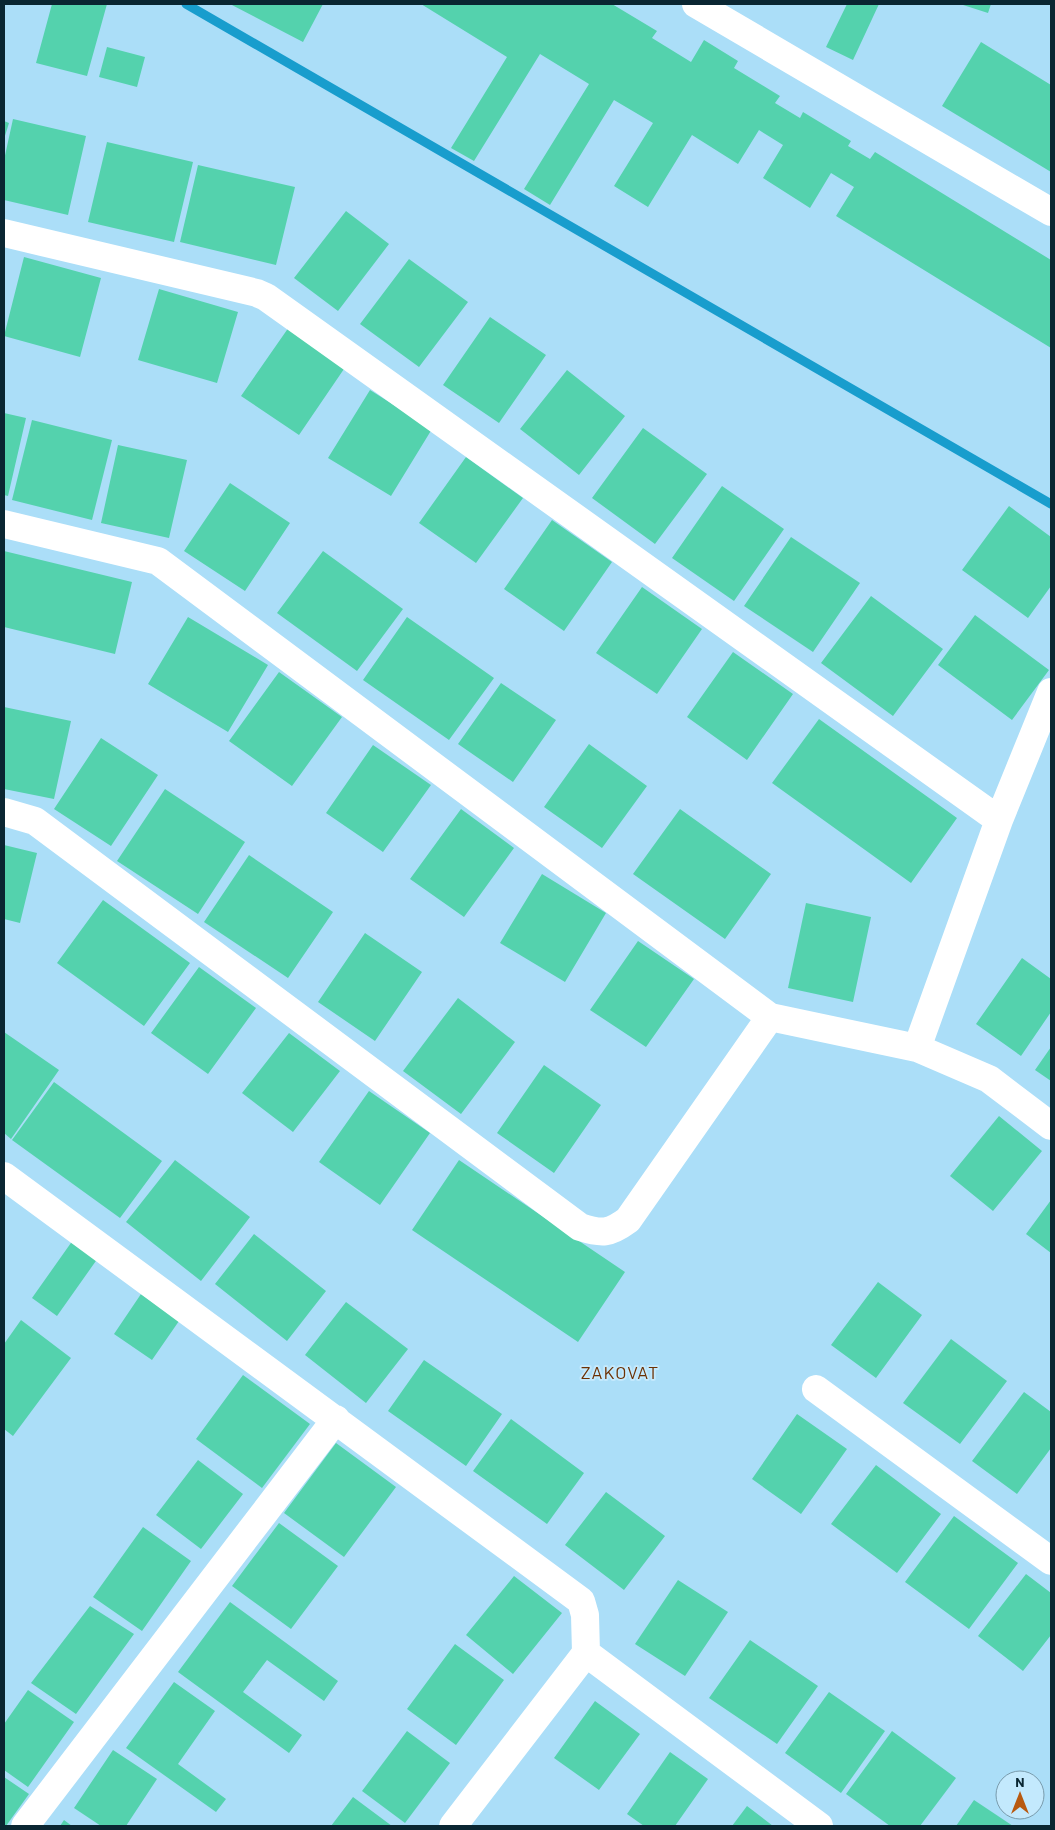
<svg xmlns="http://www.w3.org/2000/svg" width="1055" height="1830" viewBox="0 0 1055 1830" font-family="Barlow,sans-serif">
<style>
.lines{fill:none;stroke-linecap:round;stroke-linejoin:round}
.stream{stroke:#189dcd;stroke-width:9}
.building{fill:#54d2ad}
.street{stroke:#fff;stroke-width:28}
.labels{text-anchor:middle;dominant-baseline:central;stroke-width:4;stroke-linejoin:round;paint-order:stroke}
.quarter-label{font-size:18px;letter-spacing:1px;fill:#6c3002;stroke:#c3e9fd}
</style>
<rect width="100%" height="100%" fill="#abdef8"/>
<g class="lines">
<path class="stream" d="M186,4L1051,504"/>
</g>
<path class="building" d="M52,4H107L87,76L36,63Z
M230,4H323L303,42Z
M421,4H612L657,31L652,38L691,62L704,40L738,61L734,68L780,96L775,103L800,118L803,112L851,141L848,146L870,159L875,152L1051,260V348L836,216L854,187L831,173L810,208L763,178L783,145L759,130L738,164L692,135L648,207L614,186L653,123L614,100L550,205L524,189L589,84L540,54L474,161L451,148L507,57Z
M847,4H879L853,60L826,47Z
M960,4H991L988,13Z
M981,42L1051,85V172L942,106Z
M107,47L145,57L137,87L99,77Z
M13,119L86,136L68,215L4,200V160Z
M4,121L9,123L4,139Z
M107,142L193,162L174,242L88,222Z
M198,165L295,187L276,265L180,242Z
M346,211L389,244L338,311L294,278Z
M24,257L101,278L80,357L4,336Z
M409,259L468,302L419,367L360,324Z
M159,289L238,312L217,383L138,360Z
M490,317L546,355L499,423L443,385Z
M289,327L346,366L299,435L241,396Z
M567,370L625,416L579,475L520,429Z
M370,390L432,429L391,496L328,458Z
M4,413L26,418L8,496L4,495Z
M32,420L112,440L92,520L12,500Z
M643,428L707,474L655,544L592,498Z
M118,445L187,460L169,538L101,523Z
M466,457L523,498L476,563L419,523Z
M230,483L290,523L245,591L184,551Z
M722,486L784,529L734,601L672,558Z
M1009,506L1051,537V586L1028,618L962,570Z
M552,520L612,562L564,631L504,589Z
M791,537L860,583L813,652L744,606Z
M4,551L132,582L115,654L4,627Z
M323,551L403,609L357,671L277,613Z
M642,587L702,629L657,694L596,653Z
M871,596L943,649L893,716L821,663Z
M975,615L1049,670L1012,720L938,665Z
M188,617L268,665L228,732L148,684Z
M407,617L494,678L449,740L363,680Z
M733,652L793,694L747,760L687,717Z
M279,672L342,717L292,786L229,741Z
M501,683L556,720L513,782L458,744Z
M4,707L71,721L54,799L4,789Z
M819,719L957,818L911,883L772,783Z
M101,738L158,775L111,846L54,809Z
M589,744L647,786L602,848L544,807Z
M373,745L431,785L383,852L326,813Z
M165,789L245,842L198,914L117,861Z
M461,809L514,848L464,917L410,879Z
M680,809L771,874L725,939L633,874Z
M4,845L37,853L20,923L4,919Z
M249,855L333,912L288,978L204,922Z
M542,874L606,913L565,982L500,943Z
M103,900L190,963L144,1026L57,963Z
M806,903L871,917L853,1002L788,988Z
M365,933L422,972L375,1041L318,1002Z
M638,941L694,979L646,1047L590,1010Z
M1022,958L1051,979V1012L1021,1056L976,1024Z
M199,967L256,1008L208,1074L151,1033Z
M458,998L515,1042L461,1114L403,1071Z
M4,1032L59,1070L11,1139L4,1133Z
M289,1033L340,1071L293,1132L242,1093Z
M1051,1047V1081L1035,1070Z
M544,1065L601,1105L554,1173L497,1133Z
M54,1082L162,1161L120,1218L12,1140Z
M369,1091L430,1133L380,1205L319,1162Z
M999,1116L1042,1151L993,1211L950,1176Z
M175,1160L250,1217L201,1281L126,1222Z
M459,1160L625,1272L578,1342L412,1230Z
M1051,1200V1253L1026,1234Z
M254,1234L326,1291L287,1341L215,1284Z
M73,1240L98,1258L57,1316L32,1298Z
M878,1282L922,1315L876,1378L831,1345Z
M141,1294L179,1321L152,1360L114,1334Z
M346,1302L408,1349L366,1403L305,1355Z
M21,1320L71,1358L13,1436L4,1429V1344Z
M951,1339L1007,1381L960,1444L903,1403Z
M424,1360L502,1414L466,1466L388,1411Z
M243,1375L310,1424L262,1488L196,1439Z
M1024,1392L1051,1412V1448L1017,1494L972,1461Z
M797,1414L847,1449L801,1514L752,1479Z
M511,1419L584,1473L547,1524L473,1471Z
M336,1443L396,1487L344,1557L284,1513Z
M198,1460L243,1494L201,1549L156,1515Z
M876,1465L941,1514L897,1573L831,1524Z
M606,1492L665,1536L624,1590L565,1545Z
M954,1516L1018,1563L969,1629L905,1582Z
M279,1523L338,1566L291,1629L232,1586Z
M143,1527L191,1561L142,1631L93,1597Z
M1026,1574L1051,1593V1635L1023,1671L978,1636Z
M514,1576L562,1613L513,1674L466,1635Z
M678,1580L728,1612L685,1676L635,1644Z
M230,1602L338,1681L324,1701L267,1660L243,1692L302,1735L289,1753L178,1672Z
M90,1606L134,1634L76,1714L31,1683Z
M750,1640L818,1686L777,1744L709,1698Z
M455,1644L504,1680L456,1745L407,1709Z
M174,1682L215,1711L178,1764L226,1799L216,1812L126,1748Z
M28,1690L74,1722L28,1787L4,1770V1724Z
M829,1692L885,1731L841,1793L785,1753Z
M595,1701L640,1734L599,1790L554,1758Z
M407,1731L450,1763L405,1823L362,1791Z
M892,1731L956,1778L920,1826H890L846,1794Z
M113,1750L157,1779L126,1826H101L74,1808Z
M670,1752L708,1779L675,1826H644L627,1814Z
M4,1777L29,1794L6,1826H4Z
M353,1797L392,1826H331Z
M974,1800L1013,1826H956Z
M747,1806L773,1826H732Z
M64,1820L72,1826H60Z"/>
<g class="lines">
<path class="street" d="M696,4L1051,212
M4,233L257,293L266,297L999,820
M4,524L158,561L770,1017L917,1048L989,1079L1051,1126
M4,812L35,821L580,1227C602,1234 609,1234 628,1220L770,1017
M917,1048L999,820L1051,692
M4,1176L581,1601L585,1615L586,1653L453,1826
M816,1389L1051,1561
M586,1653L819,1826
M25,1826L336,1419"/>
</g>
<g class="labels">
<g class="quarter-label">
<text x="620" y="1372">ZAKOVAT</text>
</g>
</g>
<rect width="1055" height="1830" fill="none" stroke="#0a2632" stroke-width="10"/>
<g transform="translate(1020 1795)"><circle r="24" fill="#c3e9fd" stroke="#799bac"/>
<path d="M0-4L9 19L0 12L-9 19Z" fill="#b85910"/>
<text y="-8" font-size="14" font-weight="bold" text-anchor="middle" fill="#0a2632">N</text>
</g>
</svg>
